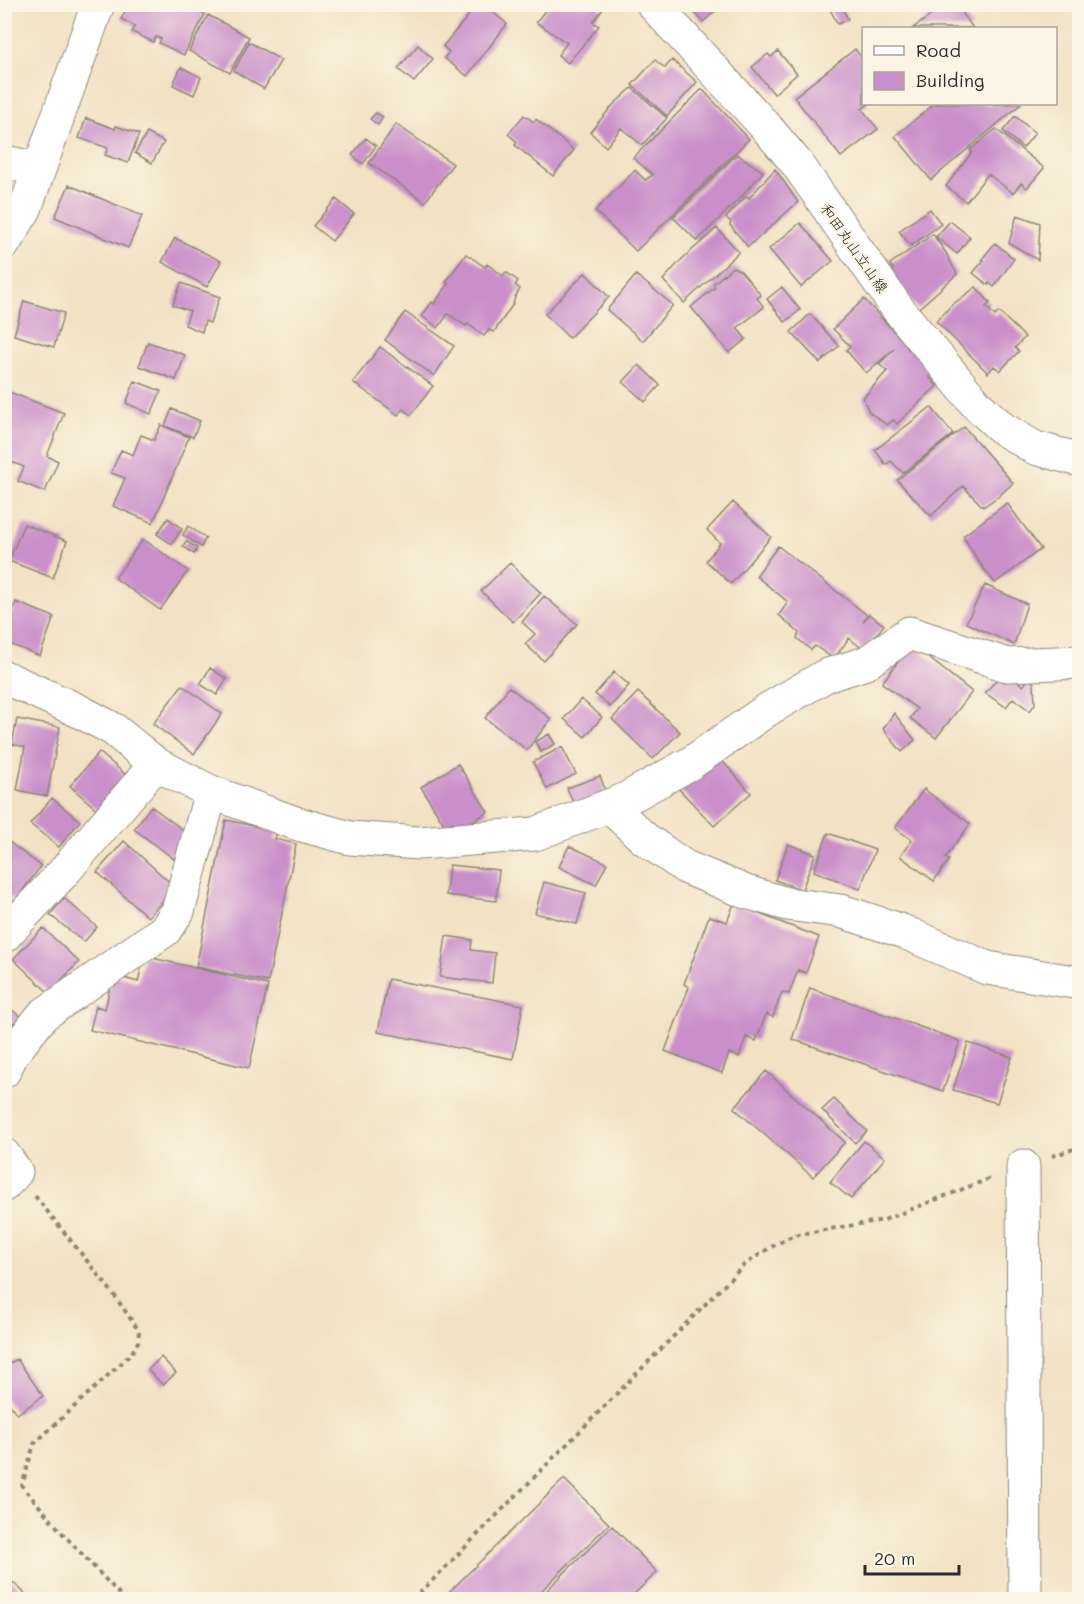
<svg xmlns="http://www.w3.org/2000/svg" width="1084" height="1604" viewBox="0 0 1084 1604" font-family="Mali,'Klee One',sans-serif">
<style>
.building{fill:#c98fca}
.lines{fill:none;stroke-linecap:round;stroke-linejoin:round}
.minor-casing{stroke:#8e8677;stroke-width:35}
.major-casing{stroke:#8e8677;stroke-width:35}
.path{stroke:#8e8677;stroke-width:4;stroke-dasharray:4.5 4.5;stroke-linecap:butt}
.minor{stroke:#fff;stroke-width:33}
.major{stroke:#fff;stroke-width:33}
.labels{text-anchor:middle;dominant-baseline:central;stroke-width:4.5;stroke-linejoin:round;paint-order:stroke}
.street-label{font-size:15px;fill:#2b2b2b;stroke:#fcf5e5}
</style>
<rect width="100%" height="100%" fill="#fcf5e5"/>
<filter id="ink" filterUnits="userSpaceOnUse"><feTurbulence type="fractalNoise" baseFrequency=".0167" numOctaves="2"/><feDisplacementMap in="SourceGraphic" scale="12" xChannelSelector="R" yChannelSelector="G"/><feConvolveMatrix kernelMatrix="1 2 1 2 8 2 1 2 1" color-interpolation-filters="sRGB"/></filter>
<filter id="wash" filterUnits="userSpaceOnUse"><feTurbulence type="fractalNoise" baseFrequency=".008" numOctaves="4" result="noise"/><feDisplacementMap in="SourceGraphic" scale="24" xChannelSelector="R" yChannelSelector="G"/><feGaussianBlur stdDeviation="1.35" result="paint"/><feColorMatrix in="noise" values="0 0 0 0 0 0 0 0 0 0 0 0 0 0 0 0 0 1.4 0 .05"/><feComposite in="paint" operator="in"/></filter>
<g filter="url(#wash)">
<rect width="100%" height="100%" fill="#f2e1c3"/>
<g id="blocks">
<path class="building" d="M121,4H187L205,14L184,55L159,43L161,39L156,37L153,42L132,32L135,26L121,19L127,8Z
M478,4H483L507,24L467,76L444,58L449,52L443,46Z
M550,4H583L586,7L587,4H595L602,10L593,22L599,26L568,63L558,55L567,43L536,22Z
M687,4H723L703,22Z
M836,4H840L848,19L838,24L829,8Z
M946,5H957L973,28H913Z
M208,15L249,37L230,73L189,51Z
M249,42L281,60L264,89L234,71Z
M418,45L433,59L414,82L398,69Z
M855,49L864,61V104H869L862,109L878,129L841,157L794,97Z
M778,51L797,74L774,94L752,67L768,54L771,57Z
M655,60L665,68L672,60L697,82L667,116L632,85Z
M181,67L201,77L194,95L173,85Z
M632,88L667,118L642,145L621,128L606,147L590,132L613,105Z
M702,89L749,139L636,251L595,211L635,170L645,180L653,175L633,158Z
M934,104H1021L931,180L895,136Z
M376,113L383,117L378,125L370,119Z
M524,115L534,122L536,119L574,150L553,176L515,145L517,142L508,134Z
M1015,116L1035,133L1023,148L1003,131Z
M86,118L115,129L116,126L139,134L128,163L105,155L108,148L79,138Z
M396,124L453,164L425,202L369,163Z
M996,129L1044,168L1027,188L1021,183L1013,193L988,174L966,202L946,186L972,152L970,150Z
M147,133L164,142L152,163L135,153Z
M366,138L376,146L363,164L352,155Z
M737,154L763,172L743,195L697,241L673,217Z
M775,169L798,202L748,247L730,225L731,222L726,218L746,196L749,198Z
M69,185L142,216L128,248L55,217Z
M336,199L354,214L332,241L313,226Z
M930,209L941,224L911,246L899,231Z
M1017,215L1040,223L1038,260L1009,243Z
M950,221L970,237L957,254L936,237Z
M800,223L833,261L801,287L769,249Z
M717,228L739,252L684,303L663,280L682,259Z
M933,234L946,253L957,274L918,309L890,274L893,269L890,264Z
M175,238L221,261L207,287L162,262Z
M995,243L1014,259L994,287L989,283L988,285L973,273L984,260L982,259Z
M466,254L485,267L487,264L503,276L506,272L518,281L515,285L520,289L515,297L513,304L494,332L489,330L484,336L468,324L466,326L448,314L438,328L422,316L432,302L434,304L448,284L446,282Z
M733,267L741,271L761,295L757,298L764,307L737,328L746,339L729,353L691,307L715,287L713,284Z
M585,273L609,297L569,338L545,314Z
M636,275L673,305L643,341L607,310Z
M181,283L220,297L210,323L205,321L202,332L185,325L190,311L173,305Z
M782,287L800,310L785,322L767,299Z
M976,287L990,303L986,307L995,316L999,312L1025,337L1015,348L1019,351L1000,371L994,366L988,373L936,321L952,305Z
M864,299L902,340L909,350L912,346L936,371L929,377L937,386L897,424L893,420L887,425L869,412L863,398L887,371L879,364L894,349L866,373L846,350L850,346L833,329Z
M24,301L64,313L54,347L14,335Z
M405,312L454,346L434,376L385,340Z
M810,314L839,346L820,363L791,332Z
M148,342L185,355L176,380L139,366Z
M380,347L433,386L411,415L403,409L398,415L353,382Z
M639,365L660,385L645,402L623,382Z
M135,381L161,391L151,414L126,403Z
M4,390L64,413L47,456L58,461L45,492L18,481L24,467L4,459Z
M931,407L953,434L903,473L891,461L886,465L875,450Z
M172,409L200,421L193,437L165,426Z
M161,425L189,437L153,523L113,506L125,478L111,473L121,450L133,455L141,435L154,440Z
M964,427L1013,483L999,496L983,507L963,486L931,516L897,480Z
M733,502L771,537L731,584L706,561L720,543L707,530Z
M1007,503L1041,549L995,583L978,561L963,536Z
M168,518L182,529L172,544L157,534Z
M24,524L67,541L53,578L9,561Z
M188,526L206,538L201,547L183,535Z
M143,539L188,571L160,610L115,578Z
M186,541L197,548L194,554L183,546Z
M778,546L867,615L863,622L869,614L884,625L864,650L849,638L834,659L815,646L811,650L797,638L799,633L779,615L788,602L756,576Z
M510,563L541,593L513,622L481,591Z
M985,585L1027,604L1014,645L966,623Z
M544,596L577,624L544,661L525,644L535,634L522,622Z
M16,602L54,617L40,656L4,642V633Z
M911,644L972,692L936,738L910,718L917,709L882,683Z
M210,668L227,679L217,695L200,684Z
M1005,670L1023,686L1029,679L1034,683L1035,704L1030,711L1013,698L1006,707L985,693Z
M614,672L629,685L610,707L595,694Z
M182,685L222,714L194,754L153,724Z
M509,687L551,719L527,750L485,718Z
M638,692L680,732L653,759L612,719Z
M581,699L602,717L585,737L564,719Z
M894,713L915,740L902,752L883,729Z
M17,719L60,727L47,796L17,790L25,747L12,744Z
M549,734L555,744L541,752L535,742Z
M562,747L576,774L547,789L533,762Z
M99,752L132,780L102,814L70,786Z
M716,754L751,793L714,826L678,788Z
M458,764L488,812L473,821L476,825L461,834L453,822L445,826L421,787Z
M600,776L609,800L577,812L567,788Z
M924,789L970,824L945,858L949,860L934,881L900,856L912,840L895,828Z
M52,798L80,821L59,847L30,824Z
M151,806L192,837L174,859L134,829Z
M226,820L277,831L275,839L296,844L268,982L196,967Z
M828,833L875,850L860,889L814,871Z
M124,841L175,887L148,917L97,872Z
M9,842L41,866L15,901L4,893V847Z
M788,844L815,854L802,890L775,880Z
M569,846L607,863L596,885L559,867Z
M449,865L499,870L496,901L446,895Z
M544,882L586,893L577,924L535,913Z
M64,898L97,927L84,942L50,915Z
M734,904L819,937L806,973L798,970L789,994L782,992L773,1017L766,1014L756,1041L746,1037L739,1057L729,1053L722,1073L665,1051L689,987L684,984L709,916L727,922Z
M43,928L79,962L49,993L13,959Z
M446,936L472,940L471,950L495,953L492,983L440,977Z
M144,956L268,985L249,1068L90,1030L96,1006L105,1009L113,975L138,982Z
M388,979L523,1005L513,1059L378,1032Z
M810,988L960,1041L943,1091L792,1039Z
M4,1004L20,1016L4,1035Z
M968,1043L1012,1057L997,1103L953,1090Z
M766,1071L845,1142L813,1177L734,1108Z
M834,1099L867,1131L855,1143L822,1110Z
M864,1141L885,1158L851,1199L830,1182Z
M161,1357L176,1373L163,1385L148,1370Z
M17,1359L43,1396L17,1414L4,1397V1367Z
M564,1479L609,1524L533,1599H442Z
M612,1526L657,1572L629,1599H538Z
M4,1574L31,1599H4Z"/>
</g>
</g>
<g filter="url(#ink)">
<use href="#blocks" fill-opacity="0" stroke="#8e8677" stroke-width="1.5"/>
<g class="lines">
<defs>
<path id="minor" d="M4,162L39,169
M4,243L25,209L98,4
M4,677L79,711L113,729L156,764L211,792L295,823L350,838L419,843L535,834L624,800L691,763L767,710L825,676L866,663L909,633L1007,665L1080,662
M609,806L645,839L685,867L746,892L787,904L841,911L902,931L987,968L1080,983
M4,936L63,873L156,764
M4,1071L12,1054L43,1015L165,930L178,911L211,792
M4,1155L16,1172L4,1185
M1023,1166L1025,1600"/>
<path id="major" d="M653,4L767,128L798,165L898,309L977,405L1003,429L1035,448L1080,460"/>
</defs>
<use href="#minor" class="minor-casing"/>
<use href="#major" class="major-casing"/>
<path class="path" d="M1052,1156L1080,1147
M35,1196L112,1292L139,1331L138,1342L131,1354L34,1444L22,1486L64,1535L125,1600
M413,1600L744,1265L771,1247L794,1235L884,1220L991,1178"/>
<use href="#minor" class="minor"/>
<use href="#major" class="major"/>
</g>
</g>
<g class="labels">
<g class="street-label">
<text transform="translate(855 248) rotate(55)">和田丸山立山線</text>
</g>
</g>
<rect width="1084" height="1604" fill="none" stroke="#fcf5e5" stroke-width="24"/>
<rect x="862" y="27" width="195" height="78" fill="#fcf5e5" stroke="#a8a49b" stroke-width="1.5"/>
<rect x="874" y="46" width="30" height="9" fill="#ffffff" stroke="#a8a49b" stroke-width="1.5"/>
<text x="916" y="57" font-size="18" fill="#2b2b2b">Road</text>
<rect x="874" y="72" width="30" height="18" fill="#c98fca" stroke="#a8a49b" stroke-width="1.5"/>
<text x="916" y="87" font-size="18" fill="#2b2b2b">Building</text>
<path d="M865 1565v9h94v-9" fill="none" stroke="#2b2b2b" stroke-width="3"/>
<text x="874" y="1565" font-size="18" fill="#2b2b2b" stroke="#fcf5e5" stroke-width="4.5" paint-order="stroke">20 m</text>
</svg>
